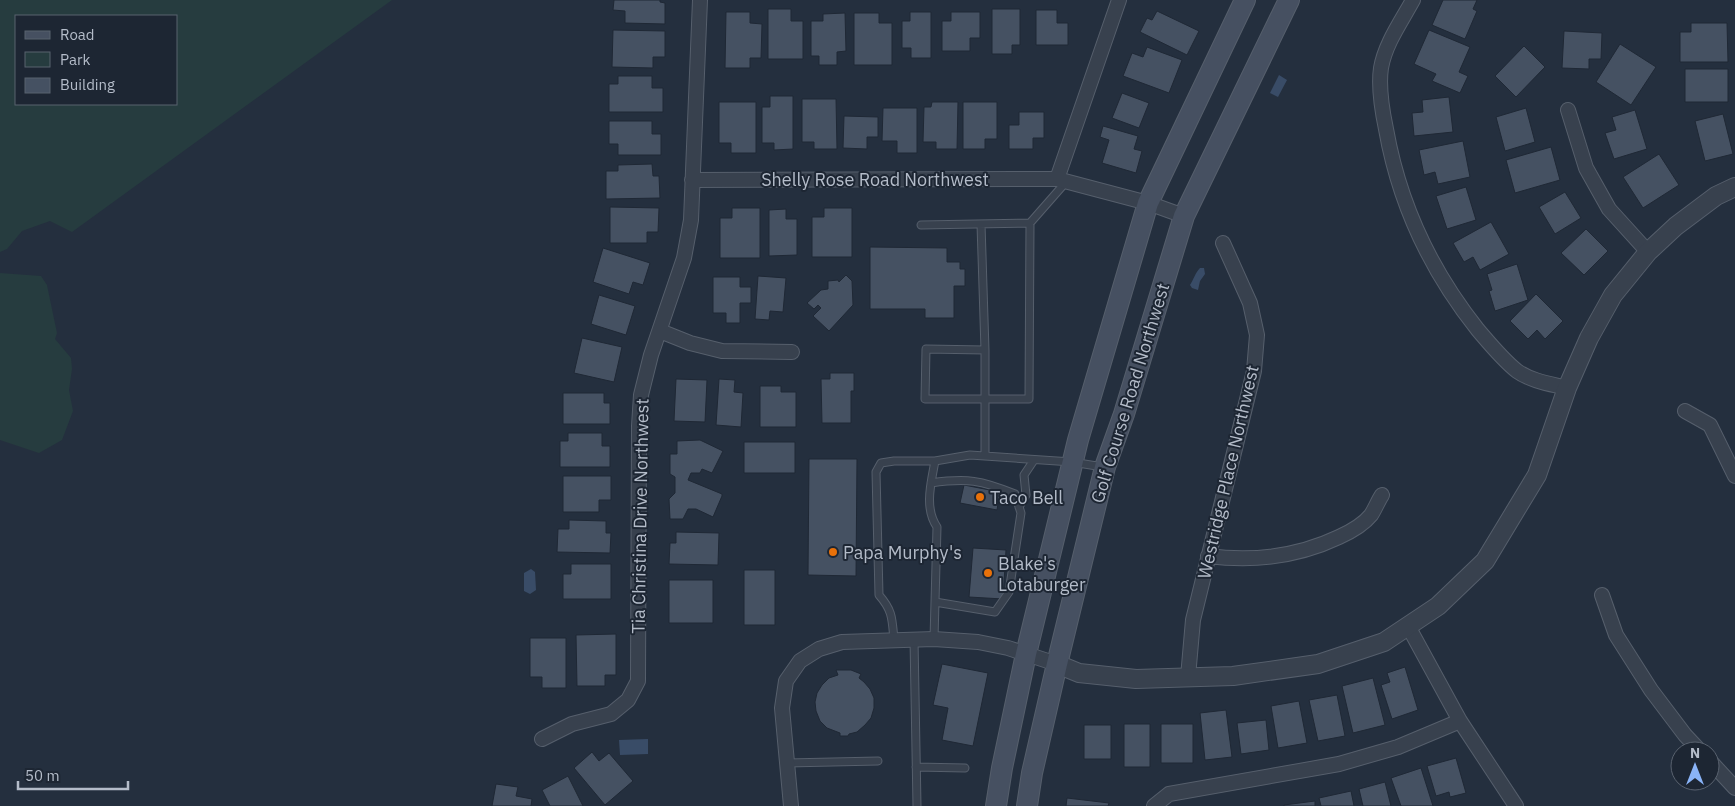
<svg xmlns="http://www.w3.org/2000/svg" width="1735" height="806" viewBox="0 0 1735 806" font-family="'IBM Plex Sans',sans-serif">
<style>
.green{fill:#263c3f;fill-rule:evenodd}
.water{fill:#394c67}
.building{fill:#455162;stroke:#1f2835}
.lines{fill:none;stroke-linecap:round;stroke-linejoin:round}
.service-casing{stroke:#565f6c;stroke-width:9}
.minor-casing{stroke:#565f6c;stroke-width:16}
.tertiary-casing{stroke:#565f6c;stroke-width:20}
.secondary-casing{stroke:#565f6c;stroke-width:22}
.service{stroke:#38414e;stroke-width:7}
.minor{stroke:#38414e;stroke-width:14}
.tertiary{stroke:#38414e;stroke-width:18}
.secondary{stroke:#465061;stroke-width:20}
.food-dot{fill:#e8710a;stroke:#1d2633;stroke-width:2}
.labels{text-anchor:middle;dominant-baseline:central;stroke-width:4;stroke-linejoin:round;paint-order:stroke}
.street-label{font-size:18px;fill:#b4bcc9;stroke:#1d2633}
.poi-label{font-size:18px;fill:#b4bcc9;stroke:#1d2633;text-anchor:start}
</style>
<rect width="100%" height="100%" fill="#242f3e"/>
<path class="green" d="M0,0H392L72,232L50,221L22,231L7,249L0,252ZM16,16H176V104H16Z
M0,273L41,276L47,285L57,333L55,339L71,358L72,369L69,390L73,411L62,440L39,453L0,440Z"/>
<path class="water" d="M1279,75L1287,80L1278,97L1270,93Z
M1200,268H1204L1205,274L1200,281L1198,290L1192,288L1190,285C1194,279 1195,273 1200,268Z
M531,569L535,572L536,590L530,594L524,591V573Z
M648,739V754L620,755L619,740Z"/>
<path class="building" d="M614,0H660V2L665,3V24L625,23V11L613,10Z
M1443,0H1477L1473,9L1477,11L1465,39L1432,25Z
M768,9H791V21H803V59H768Z
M992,9H1020V45H1012V54H992Z
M1036,10H1057V23H1068V45H1036Z
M1157,11L1199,31L1187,55L1140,32L1147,18L1152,20Z
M726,12H750V23L762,24L761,58H750V68H725Z
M910,12H931V58H911V48H902V21H910Z
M951,12H980V38H970V51H942V21H951Z
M845,13L846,51L837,52V65H819V56H811V21H823V14Z
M854,13H879V23H892V65H854Z
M1691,23H1727L1728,62H1680V32H1691Z
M613,30L665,31V57H653V68L612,67Z
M1429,30L1470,47L1459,72L1468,76L1460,93L1432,81L1436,74L1414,64Z
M1564,31L1602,33L1601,59H1589V69L1562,68Z
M1620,44L1656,67L1631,105L1596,82Z
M1524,46L1545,67L1516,97L1495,76Z
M1147,47L1182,60L1169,93L1123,76L1132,53L1143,57Z
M1685,69H1728V102H1685Z
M618,76H652V88H663V112H609V84H618Z
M1122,93L1149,103L1139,128L1112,118Z
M770,96H793V149L774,150V143H762V107H770Z
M1449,97L1453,132L1414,136L1412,113L1423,112L1422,100Z
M802,99H836L837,149H814V142H802Z
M719,102H756V153H731V143H719Z
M932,102H958L957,149H936V142H923L924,107H931Z
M963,102H997V139H985V149H963Z
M883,108H917V153H897V141H882Z
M1526,108L1535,142L1505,151L1496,117Z
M1635,110L1647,149L1614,159L1605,133L1616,130L1612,117Z
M1019,112H1044V138H1033V149H1009V125H1019Z
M1723,114L1733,154L1705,161L1695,121Z
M844,116L878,117V137H867V149L843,148Z
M609,121H652V134H661V155H618V144H609Z
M1103,126L1138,136L1134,149L1142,151L1136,173L1102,163L1109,140L1100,137Z
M1463,141L1470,177L1438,184L1435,172L1424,175L1419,150Z
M1551,147L1560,180L1515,193L1506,160Z
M1659,154L1679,185L1643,208L1623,177Z
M652,164L653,176H659L660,198L606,199V171H618V165Z
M1466,187L1476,220L1447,229L1436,196Z
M1565,192L1581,218L1555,234L1539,207Z
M610,207L659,208L658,232H647V243H610Z
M732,208H760V258H720V218H732Z
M824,208H852V257H812V217H824Z
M786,209V219H797V255L769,256V210Z
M1491,222L1509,254L1480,270L1473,257L1464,262L1453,243Z
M1586,229L1608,251L1584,275L1561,253Z
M870,247L947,248V262H960V269H965V286H954V318H925V309H870Z
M603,248L650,263L643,285L633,282L629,294L593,282Z
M1517,264L1528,300L1495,311L1489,291L1492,290L1487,274Z
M846,275L852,281L853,305L829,331L813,316L821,308L818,305L814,309L807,303L821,290L828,289V281L838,280L839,282Z
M758,276L786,278L783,312L770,311L769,320L755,319Z
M713,277H740V287H751V303H740V323H726V313H713Z
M1536,294L1563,321L1545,339L1537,330L1528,339L1510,321Z
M599,295L635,306L626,335L591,324Z
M582,338L622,347L614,382L574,373Z
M830,373H854V391H851V423H822L821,379H830Z
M676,379L707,380L705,422L674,421Z
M719,379L735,380L734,392L743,393L741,427L716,425Z
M760,386H781V392H796V427H760Z
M563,393H604V403H610V424H563Z
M568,433H602V446H610V467H560V441H568Z
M700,440L723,451L712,473L702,469L700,473H691L688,480L722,494V496L713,517L696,509H688L683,519H670L669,499L675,493V477L670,474V454H677V441Z
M744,442H795V473H744Z
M809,459H857L856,576L808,575Z
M563,476H611V500H599V512H563Z
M964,485L1000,492L997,510L960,503Z
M569,520L606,521V533H611L610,553L557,552L558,529H569Z
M676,532L719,533L718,565L669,564L670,543H676Z
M973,548L1006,550L1003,599L969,597Z
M571,564H611V599H563V574H571Z
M744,570H775V625H744Z
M669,580H713V623H669Z
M616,634V675H605V686H577L576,635Z
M530,638H566V688H542V677H530Z
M942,664L988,673L973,746L942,740L948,708L933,705Z
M1405,667L1418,710L1392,719L1381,685L1390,682L1387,673Z
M836,670H851L861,674L859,678L864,682L870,689L874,698V708L871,718L865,725L857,732L849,734L848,736H840V733L827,728L820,721L816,711L815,702L817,693L822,685L829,678L838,675Z
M1373,678L1385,725L1353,733L1342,686Z
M1337,695L1345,736L1318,741L1309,700Z
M1299,701L1307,743L1278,748L1271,706Z
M1226,710L1232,757L1205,760L1200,713Z
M1266,720L1269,750L1241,754L1237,723Z
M1124,724H1150V767H1124Z
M1161,724H1193V763H1161Z
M1084,725H1111V759H1084Z
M592,752L599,761L609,753L633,781L605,805L574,768Z
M1456,758L1466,793L1450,797L1449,792L1436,796L1427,766Z
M1421,768L1433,806H1401L1391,778Z
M568,776L583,806H550L542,790Z
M1385,782L1391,806H1363L1359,789Z
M496,784L518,787L516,796L532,799L531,806H492Z
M1351,791L1354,806H1321L1319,798Z
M1067,798L1109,803L1108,806H1066Z
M1315,801V806H1284V805Z"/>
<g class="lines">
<defs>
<path id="service" d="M981,224L985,350L926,349L925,399H985V350
M921,225L1030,223L1066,182
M985,456V399H1029L1030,223
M931,483C967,478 981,480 1015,494L1021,513L1009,592L995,612L935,602
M1019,507L1026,495L1024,475L1034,460
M914,639L917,806
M934,639L937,527C924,508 931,483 935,461L970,455L1072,462L1103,467
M894,640C892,619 893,611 879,595L876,472L881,463L894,461H935
M787,763L878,761
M916,767L965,768"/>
<path id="minor" d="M1413,0C1401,22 1385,44 1381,68C1378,88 1382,110 1386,129C1399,203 1431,271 1478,330C1490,344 1503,360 1517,371C1531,381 1551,384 1567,388
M1568,110L1586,168L1609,209L1648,252
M1057,179L1119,0
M692,180L1057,179L1148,203L1184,216
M660,331L690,343L722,351L792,352
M1685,411L1710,425L1735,476
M1208,556C1255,562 1297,557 1339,537C1350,532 1363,525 1371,515C1375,509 1378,501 1382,495
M1602,595L1616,635L1651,690L1685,735L1700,751
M1408,626L1460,721L1516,806
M1188,677L1193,620L1254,371L1257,335L1250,303L1223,243
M542,739L572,724L611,714L628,700L638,681L639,426L641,395L651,355L684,258L691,220L700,0
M1710,761L1735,788
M791,806L782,708L786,681L800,661L819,649L842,642L934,639L978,642L1008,648L1057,664
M1154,806L1169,794L1339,764L1398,747L1460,721"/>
<path id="tertiary" d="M1057,664L1079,673L1136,679L1233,676L1318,664L1384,642L1438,606L1485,561L1537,475L1567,388L1589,338L1613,295L1648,252L1676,226L1716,196L1735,187"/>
<path id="secondary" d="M996,806L1002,768L1026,654L1078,440L1148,203L1245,0
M1027,806L1032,773L1057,664L1105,467L1124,414L1184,216L1289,0"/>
</defs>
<use href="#service" class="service-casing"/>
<use href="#minor" class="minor-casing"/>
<use href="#tertiary" class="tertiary-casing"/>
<use href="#secondary" class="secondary-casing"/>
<use href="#service" class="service"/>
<use href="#minor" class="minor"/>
<use href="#tertiary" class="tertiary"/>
<use href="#secondary" class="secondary"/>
</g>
<g class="food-dot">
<circle cx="980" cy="497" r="5"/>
<circle cx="833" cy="552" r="5"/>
<circle cx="988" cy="573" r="5"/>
</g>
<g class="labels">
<g class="street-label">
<text x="875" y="179">Shelly Rose Road Northwest</text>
<text transform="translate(1130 393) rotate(-73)">Golf Course Road Northwest</text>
<text transform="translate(1228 472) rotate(-77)">Westridge Place Northwest</text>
<text transform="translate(640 516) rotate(-89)">Tia Christina Drive Northwest</text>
</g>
<g class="poi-label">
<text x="990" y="497">Taco Bell</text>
<text x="843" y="552">Papa Murphy's</text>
<text x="998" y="563">Blake's<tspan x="998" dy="21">Lotaburger</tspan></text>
</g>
</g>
<rect x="15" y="15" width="162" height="90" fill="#1d2633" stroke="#59626f"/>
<rect x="25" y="31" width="25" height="8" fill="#465061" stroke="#59626f"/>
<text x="60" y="40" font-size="15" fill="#b4bcc9">Road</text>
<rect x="25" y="52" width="25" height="15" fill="#263c3f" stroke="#59626f"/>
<text x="60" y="65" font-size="15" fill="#b4bcc9">Park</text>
<rect x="25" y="78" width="25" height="15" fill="#455162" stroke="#59626f"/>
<text x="60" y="90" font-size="15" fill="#b4bcc9">Building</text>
<g transform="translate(1695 766)"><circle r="24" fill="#1d2633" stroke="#59626f"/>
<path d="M0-4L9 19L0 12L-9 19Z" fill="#8ab4f8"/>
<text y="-8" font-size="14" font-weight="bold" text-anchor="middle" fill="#b4bcc9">N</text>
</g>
<path d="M18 781v8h110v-8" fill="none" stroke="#b4bcc9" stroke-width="2.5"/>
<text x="25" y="781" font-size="15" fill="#b4bcc9" stroke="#1d2633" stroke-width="4" paint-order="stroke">50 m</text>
</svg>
